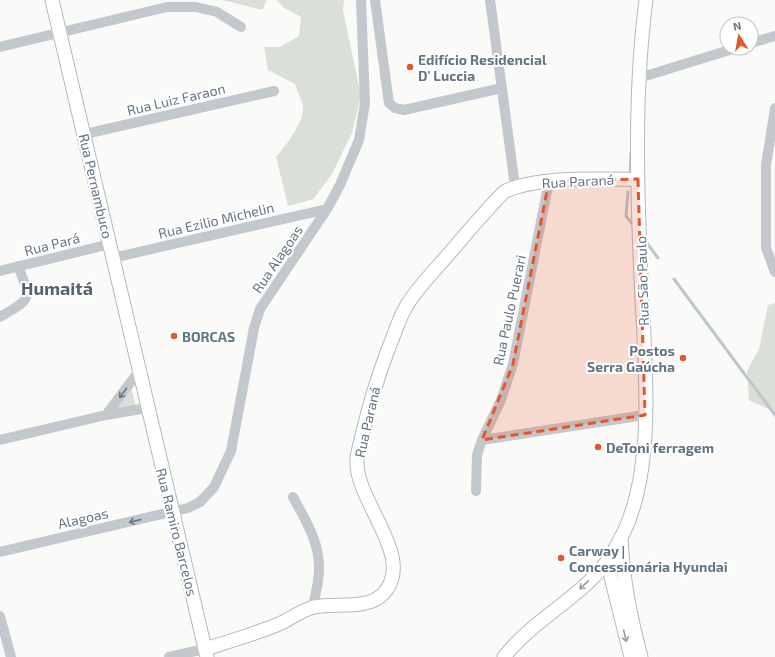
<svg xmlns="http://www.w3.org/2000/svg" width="775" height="657" viewBox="0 0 775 657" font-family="'Exo 2',sans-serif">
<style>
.green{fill:#dadfd7}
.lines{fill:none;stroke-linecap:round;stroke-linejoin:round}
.stream{stroke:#bbc7cb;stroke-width:3}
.secondary-casing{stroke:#b3babf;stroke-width:15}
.street{stroke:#c3c8cc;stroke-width:10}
.secondary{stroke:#fff;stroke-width:13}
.oneway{stroke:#6a7a87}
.oneway2{stroke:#939fa8}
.marked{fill:#e4572e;fill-opacity:0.2;stroke:#e4572e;stroke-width:3;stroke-dasharray:8 5;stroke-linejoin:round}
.poi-dot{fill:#e4572e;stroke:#fff;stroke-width:1.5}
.labels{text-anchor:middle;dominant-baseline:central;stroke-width:4;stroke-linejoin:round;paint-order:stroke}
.poi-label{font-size:14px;font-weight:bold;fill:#657683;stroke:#fff;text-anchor:start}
.street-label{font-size:14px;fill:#657683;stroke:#fff}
.district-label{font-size:18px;font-weight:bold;fill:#57646e;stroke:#fff}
</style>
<rect width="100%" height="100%" fill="#fafaf8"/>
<path class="green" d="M222,0H267L262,10Z
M277,0H344L343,10L361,96L352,133L331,176L313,199L288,206L276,157C285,147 304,122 303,108C302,100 297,91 295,84L268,70L264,47H280L299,36L301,17L284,8Z
M775,303V412L749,400L747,371L759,349L768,305Z
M131,388L136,406L116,410Z"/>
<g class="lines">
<path class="stream" d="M630,175L631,153
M628,192L626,216L634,226
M644,239L658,258
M674,279L775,415"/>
<defs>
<path id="secondary" d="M52,0L207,657
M621,537C623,581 630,615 641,657
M610,556L611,577L631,657
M205,649C230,641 255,634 279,624C290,619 302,610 314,607C335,602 366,611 383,594C418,558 353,500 357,458C358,451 360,443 362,436C369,405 378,376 389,347C395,333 399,318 407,305C418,287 434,271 448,255C466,234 484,212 504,192C537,175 600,180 638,179
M504,657C533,619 589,593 612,554C617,545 623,535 627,525C656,455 644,354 641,278C637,186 634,92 646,0"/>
</defs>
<use href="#secondary" class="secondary-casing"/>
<path class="street" d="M375,0L389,103L395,108L404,110L502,88
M490,0L515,186
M751,43L775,36
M0,47L167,7H196L217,12L241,27
M639,78L736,48
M775,108L766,165V248L775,272
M85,134L274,91
M112,258L327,209
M0,271L110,244
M0,317C31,298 32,302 18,266
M106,415L139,371
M0,440L106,415L147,408
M482,440L645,415
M476,491L477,455L482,440L501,400L513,364L549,181
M293,497C306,521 320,543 319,570C319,582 315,595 313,607
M0,552L188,508L200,502L214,487L231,451L254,328L260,309L327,209L340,185L359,140L365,103L361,0
M0,616L11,657
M169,657L205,649"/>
<use href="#secondary" class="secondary"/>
</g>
<defs><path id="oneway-shaft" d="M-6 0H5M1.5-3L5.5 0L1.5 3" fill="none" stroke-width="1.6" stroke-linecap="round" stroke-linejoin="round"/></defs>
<g class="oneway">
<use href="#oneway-shaft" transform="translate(123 393) rotate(127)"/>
<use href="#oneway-shaft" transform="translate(135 521) rotate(167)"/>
</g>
<g class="oneway2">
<use href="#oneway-shaft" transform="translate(584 585) rotate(137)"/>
<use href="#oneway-shaft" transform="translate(625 636) rotate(77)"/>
</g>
<path class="marked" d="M638,179L645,415L482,440L513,364L549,181Z"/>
<g class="poi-dot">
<circle cx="410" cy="67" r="4"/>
<circle cx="174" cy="336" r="4"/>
<circle cx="683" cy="358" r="4"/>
<circle cx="598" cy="447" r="4"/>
<circle cx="561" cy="558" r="4"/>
</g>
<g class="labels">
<g class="poi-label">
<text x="418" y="59">Edifício Residencial<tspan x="418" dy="16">D' Luccia</tspan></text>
<text x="182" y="336">BORCAS</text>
<text x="675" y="350" text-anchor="end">Postos<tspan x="675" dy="16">Serra Gaúcha</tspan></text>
<text x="606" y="447">DeToni ferragem</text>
<text x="569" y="550">Carway |<tspan x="569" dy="16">Concessionária Hyundai</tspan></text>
</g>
<g class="street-label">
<text transform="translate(176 99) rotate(-13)">Rua Luiz Faraon</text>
<text transform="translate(578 181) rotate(-3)">Rua Paraná</text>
<text transform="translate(96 186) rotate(77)">Rua Pernambuco</text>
<text transform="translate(216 220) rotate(-13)">Rua Ezilio Michelin</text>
<text transform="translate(52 244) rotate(-14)">Rua Pará</text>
<text transform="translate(277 259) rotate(-56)">Rua Alagoas</text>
<text transform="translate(642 281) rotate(-92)">Rua São Paulo</text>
<text transform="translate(509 310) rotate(-78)">Rua Paulo Puerari</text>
<text transform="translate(367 422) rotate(-77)">Rua Paraná</text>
<text transform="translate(83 518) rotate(-13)">Alagoas</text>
<text transform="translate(177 532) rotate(76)">Rua Ramiro Barcelos</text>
</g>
<g class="district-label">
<text x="57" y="288">Humaitá</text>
</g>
</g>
<g transform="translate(739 36) rotate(349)"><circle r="19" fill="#ffffff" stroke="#c1c8cd"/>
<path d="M0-3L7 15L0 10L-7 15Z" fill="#e4572e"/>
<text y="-6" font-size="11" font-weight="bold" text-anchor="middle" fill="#657683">N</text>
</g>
</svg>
